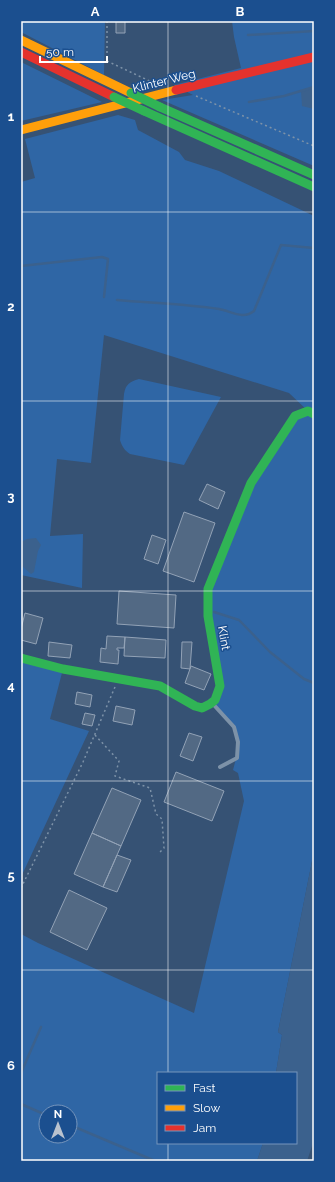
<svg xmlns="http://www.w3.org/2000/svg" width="335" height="1182" viewBox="0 0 335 1182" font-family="Raleway,sans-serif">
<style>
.green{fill:#2f66a5;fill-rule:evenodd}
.water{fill:#3b618d}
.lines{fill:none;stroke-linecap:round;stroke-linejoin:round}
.stream{stroke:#3b618d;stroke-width:2.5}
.building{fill:#526984;stroke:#92a2b6}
.path{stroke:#7d92a8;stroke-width:1.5;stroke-dasharray:2 3;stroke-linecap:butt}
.lane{stroke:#7d92a8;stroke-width:4}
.fast{stroke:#30b455;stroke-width:9}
.slow{stroke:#ff9f0a;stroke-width:9}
.jam{stroke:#e5322d;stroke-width:9}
.fast-bridge{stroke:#30b455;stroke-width:9}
.grid{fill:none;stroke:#fff;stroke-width:1;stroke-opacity:0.55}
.labels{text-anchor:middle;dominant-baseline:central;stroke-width:3;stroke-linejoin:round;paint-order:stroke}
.street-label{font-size:12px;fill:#fff;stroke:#1b4f8f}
.neatline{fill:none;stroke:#fff;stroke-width:1.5}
.grid-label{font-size:13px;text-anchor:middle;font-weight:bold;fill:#fff}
</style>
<rect width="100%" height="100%" fill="#365274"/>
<path class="green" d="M21,21H105L104,75L21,32Z
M232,21H314V166L162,100L193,95L174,85L241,68L234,37Z
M21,62L102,102L21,121Z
M118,115L135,120L138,130L179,152L185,160L219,171L314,216V851L278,1032L282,1035L276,1073H158V1143H263L257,1161H21V934L38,943L194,1013L244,801L238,773L233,770C243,735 236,730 213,704L217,697L208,589L251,483L295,416L308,411L289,393L104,335L91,463L57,459L50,536L83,534L82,588L21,575V182L35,178L25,139ZM46,1112H70V1136H46Z
M139,379L221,397L184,465L130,454C124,450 122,446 120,440L124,394C126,384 129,382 139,379Z
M21,658L63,669L50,719L89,731L21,877Z"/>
<path class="water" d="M314,87V109L302,106L301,91Z
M36,538L41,545L38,551L34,572L31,574L21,565V542L27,539Z
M314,851V1140L307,1161H257L263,1143H296V1073H276L282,1035L278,1032Z"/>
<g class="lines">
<path class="stream" d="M248,35L314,31
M249,102L284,96L314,87
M21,266L102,257L108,259L104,297
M117,300C151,303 185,304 219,309C231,311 243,320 254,311L281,245L314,248
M214,612L239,620L270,652L304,679L314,683
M21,1073L41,1027
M21,1104L46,1115
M70,1125L155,1161"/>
</g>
<path class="building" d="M116,21H125V33H116Z
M207,484L225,492L218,509L199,500Z
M184,512L215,523L194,582L163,571Z
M152,535L166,540L158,564L144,559Z
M119,591L176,595L174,628L117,624Z
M25,613L43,618L36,644L21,640V629Z
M107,636L125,637L124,648H117V650H119L118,664L100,662L101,648L106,649Z
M125,637L166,640L165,658L124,656Z
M49,642L72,645L70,658L48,656Z
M182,642H192L190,669L181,668Z
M191,666L211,674L204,690L185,683Z
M77,692L92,695L90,707L75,704Z
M116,706L135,710L132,725L113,721Z
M85,713L95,715L92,726L82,724Z
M189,733L202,737L193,761L180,756Z
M176,772L224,791L212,821L164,802Z
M112,788L141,800L121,846L92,833Z
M92,833L121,846L103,887L74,874Z
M117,855L131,860L117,892L103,887Z
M69,890L107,908L87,950L50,932Z"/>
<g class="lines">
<path class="path" d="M107,21V61L156,84
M196,96L314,146
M95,735L119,761L115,776L150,788L156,814L162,819L164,848L158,854
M21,888L83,762L115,687"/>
<path class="lane" d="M213,704L234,727L238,742L237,758L220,767"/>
<path class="fast" d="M160,107L314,175
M144,111L314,187
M21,658L63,669L160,686L195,706L202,708L210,704L215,700L220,686L208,616V589L251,483L295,416L308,411L314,414"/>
<path class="slow" d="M21,40L131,93
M21,130L176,90"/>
<path class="jam" d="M21,52L114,97
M176,90L314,57"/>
<path class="fast-bridge" d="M131,93L160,107
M114,97L144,111"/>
</g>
<path class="grid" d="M168,21V1073M21,212H314M21,401H314M21,591H314M21,781H314M21,970H314M168,1143V1161"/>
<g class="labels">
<g class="street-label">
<text transform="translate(164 81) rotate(-14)">Klinter Weg</text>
<text transform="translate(224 638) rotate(80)">Klint</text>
</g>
</g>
<rect width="335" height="1182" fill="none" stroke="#1b4f8f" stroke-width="44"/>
<rect x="157" y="1072" width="140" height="72" fill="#1b4f8f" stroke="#7695bc"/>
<rect x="165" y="1085" width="20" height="6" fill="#30b455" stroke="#7695bc"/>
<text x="193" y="1092" font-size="12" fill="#ffffff">Fast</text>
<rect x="165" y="1105" width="20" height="6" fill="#ff9f0a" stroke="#7695bc"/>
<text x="193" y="1112" font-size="12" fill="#ffffff">Slow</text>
<rect x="165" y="1125" width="20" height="6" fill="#e5322d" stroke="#7695bc"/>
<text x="193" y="1132" font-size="12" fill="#ffffff">Jam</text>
<g transform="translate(58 1124)"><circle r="19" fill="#1b4f8f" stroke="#7695bc"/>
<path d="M0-3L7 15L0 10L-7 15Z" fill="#b9c2ce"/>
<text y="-6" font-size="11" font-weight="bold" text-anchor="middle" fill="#ffffff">N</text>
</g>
<path d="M40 56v6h67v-6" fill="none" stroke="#ffffff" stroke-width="2"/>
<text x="46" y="56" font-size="12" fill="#ffffff" stroke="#1b4f8f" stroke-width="3" paint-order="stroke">50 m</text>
<rect x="22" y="22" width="291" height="1138" class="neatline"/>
<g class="grid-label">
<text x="95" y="16">A</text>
<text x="240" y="16">B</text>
<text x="11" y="121">1</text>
<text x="11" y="311">2</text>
<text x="11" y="501">3</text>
<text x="11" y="690">4</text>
<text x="11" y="880">5</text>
<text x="11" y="1070">6</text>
</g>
</svg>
